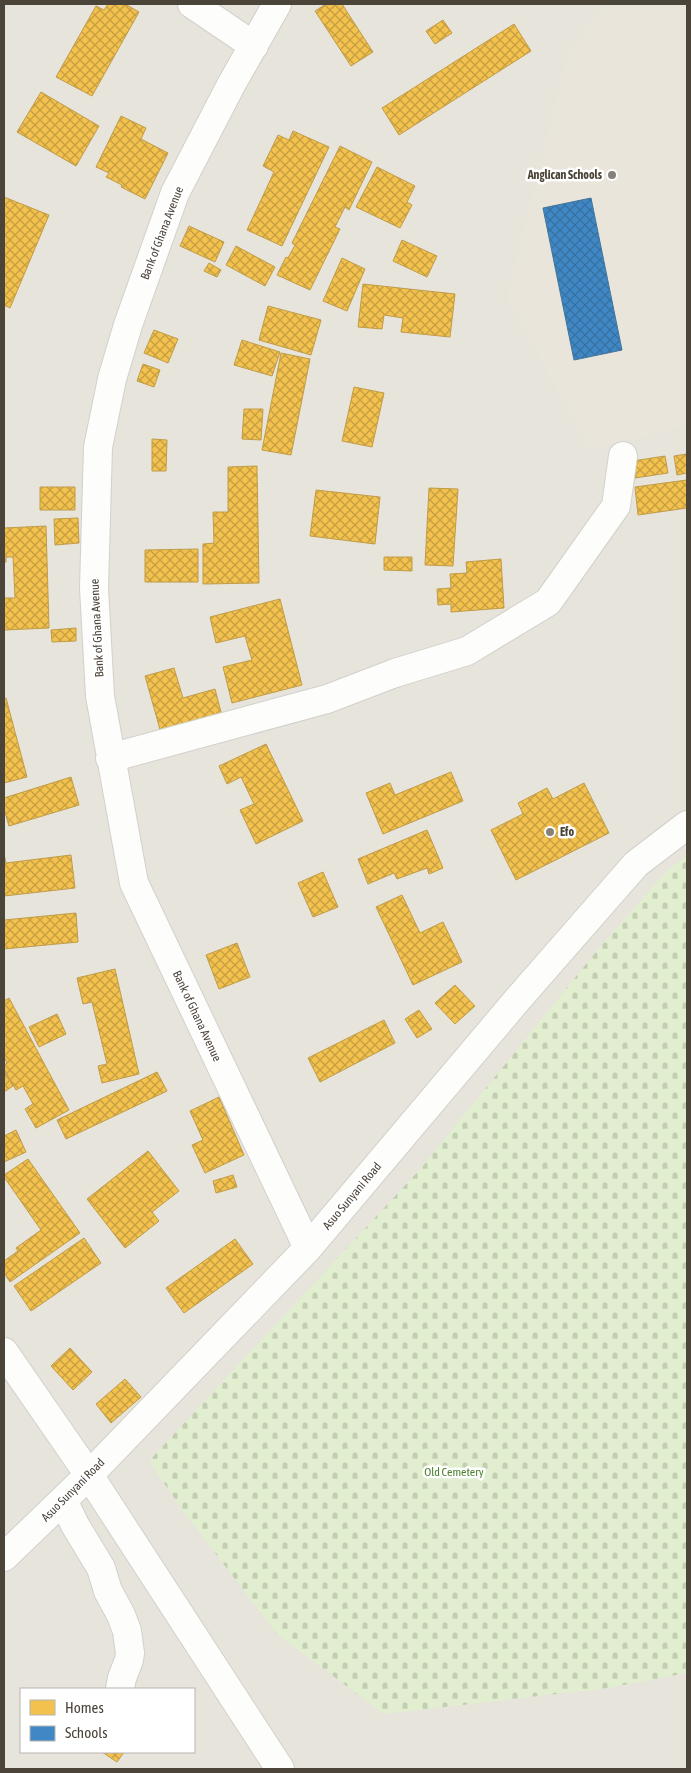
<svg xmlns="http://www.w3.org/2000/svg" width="691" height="1773" viewBox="0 0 691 1773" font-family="'Asap Condensed',sans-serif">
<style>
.residential{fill:#e7e4dc;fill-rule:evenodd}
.education{fill:#eae5da}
.cemetery{fill:url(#cemetery-stones)}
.homes{fill:url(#homes-cross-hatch);stroke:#c09c48}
.schools{fill:url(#schools-cross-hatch);stroke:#43749b}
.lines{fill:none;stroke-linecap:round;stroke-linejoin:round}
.minor-casing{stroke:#d2d0cb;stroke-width:30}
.minor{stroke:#fdfdfc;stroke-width:28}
.poi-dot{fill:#868178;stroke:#fff;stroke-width:2}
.labels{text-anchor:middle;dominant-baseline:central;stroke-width:5;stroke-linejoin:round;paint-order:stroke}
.poi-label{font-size:12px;font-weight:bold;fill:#4b4439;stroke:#fff;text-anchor:end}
.street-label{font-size:12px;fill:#4b4439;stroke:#fff}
.park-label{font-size:12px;fill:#4a7f2a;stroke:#fff}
</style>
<defs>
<pattern id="cemetery-stones" width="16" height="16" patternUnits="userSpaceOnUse" patternTransform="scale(1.25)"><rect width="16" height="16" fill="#e1eecf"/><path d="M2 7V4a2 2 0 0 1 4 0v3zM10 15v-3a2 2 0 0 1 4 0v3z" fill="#c3cdb2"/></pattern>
<pattern id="homes-cross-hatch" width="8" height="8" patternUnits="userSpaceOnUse" patternTransform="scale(1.25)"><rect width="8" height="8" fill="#f2c14e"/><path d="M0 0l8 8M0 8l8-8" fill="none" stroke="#c69e42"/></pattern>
<pattern id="schools-cross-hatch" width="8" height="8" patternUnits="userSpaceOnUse" patternTransform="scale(1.25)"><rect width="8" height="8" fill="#3f88c5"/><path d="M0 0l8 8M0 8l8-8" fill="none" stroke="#3771a1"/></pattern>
</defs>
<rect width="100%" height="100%" fill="#f4f2ee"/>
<path class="residential" d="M4,4H687V1769H4ZM21,1689H194V1752H21Z"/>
<path class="education" d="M604,4H687V425L590,450L507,297L568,53Z"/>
<path class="cemetery" d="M687,856V1673L608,1688L384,1714L277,1634L183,1511L149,1461L423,1166L599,948L669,869Z"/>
<path class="homes" d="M108,4H125L139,12L92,96L56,77L96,6L104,10Z
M326,4H342L373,52L351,66L315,11Z
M443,20L452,33L435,44L426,31Z
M514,24L531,51L399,135L382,108Z
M41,92L99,126L76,166L17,132Z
M121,116L146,128L141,139L168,153L145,199L121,187L122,185L106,177L109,173L96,167Z
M293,131L329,147L282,246L247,230L274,172L263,166L278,135L289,140Z
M340,146L372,162L349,210L345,207L335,227L340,229L310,290L277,275L286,257L288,258L295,245L292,243Z
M377,167L415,186L407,202L412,205L400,228L356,207Z
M4,197L49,215L10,308L4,305Z
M189,226L224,242L215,262L180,246Z
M402,240L437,256L427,277L393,261Z
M236,246L275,267L265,286L226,265Z
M342,258L365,269L347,311L323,301Z
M209,263L221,270L217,277L204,271Z
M363,284L455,294L450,337L401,332L403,318L384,315L382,329L358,327Z
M268,306L321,320L311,355L259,340Z
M154,330L178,339L168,363L144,353Z
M242,340L280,352L272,376L234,365Z
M281,353L310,359L291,455L262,450Z
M143,364L160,370L154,387L137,381Z
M354,387L384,393L372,447L342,441Z
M244,409H263L261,440L242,439Z
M152,439L167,440L166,471H152Z
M687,454V473L677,475L674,456Z
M665,456L668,473L635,478L633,461Z
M257,466L259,583L203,584V544L214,543L213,512H228V467Z
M687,480V508L638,515L635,487Z
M40,487H75V510H40Z
M429,488L458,489L453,566L425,565Z
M316,490L380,497L375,544L310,536Z
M78,518L79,543L55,545L54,519Z
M46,526L49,628L4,630V598H15L13,557H6V562H4V528Z
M198,549V582H145V550Z
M384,557H412V571L384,570Z
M501,559L504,608L451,612V604L438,605L437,589L451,588L450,574L467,573L466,562Z
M280,599L302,685L232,703L223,667L252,660L245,636L216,643L210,617Z
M76,628V641L52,642L51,630Z
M174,668L183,698L215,689L222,716L161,733L145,676Z
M6,698L27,777L4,783V699Z
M266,744L303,821L256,844L240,810L254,804L241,777L227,784L219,766Z
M451,772L463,801L383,834L366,793L390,783L395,795Z
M71,777L79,805L9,826L4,809V798Z
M584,783L609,833L516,880L491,830L523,814L518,803L547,788L553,799Z
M427,830L443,868L429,874L427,868L397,879L394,873L368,884L358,859Z
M4,854L6,863L71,855L75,888L4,896Z
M323,872L338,907L313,917L298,883Z
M402,895L420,933L443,922L462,962L413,985L376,907Z
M76,913L78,942L4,949V920Z
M237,943L250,977L219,989L206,955Z
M115,969L139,1074L102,1083L98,1066L107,1064L92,1002L83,1004L77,978Z
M455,985L475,1006L455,1024L435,1003Z
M9,998L69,1110L36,1128L25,1109L33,1104L23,1086L16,1090L4,1069V1065L7,1063L4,1057V1001Z
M419,1010L432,1029L417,1038L405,1019Z
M57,1014L66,1034L39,1047L29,1027Z
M384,1020L395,1043L320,1082L308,1058Z
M4,1071L13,1086L4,1092Z
M157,1072L167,1091L66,1139L57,1120Z
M219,1097L244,1155L205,1173L192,1145L203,1140L190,1111Z
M16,1130L26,1152L4,1162V1136Z
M148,1151L179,1191L152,1212L159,1221L125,1248L87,1199Z
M28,1159L80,1233L10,1282L4,1273V1261L18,1251L16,1248L41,1230L4,1177V1175Z
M233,1175L237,1187L216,1193L213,1181Z
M84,1238L101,1263L31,1311L14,1286Z
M235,1239L253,1264L184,1313L166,1288Z
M70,1348L92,1372L73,1390L51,1366Z
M125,1379L141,1397L111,1423L96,1404Z
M102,1752H124L117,1762Z"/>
<path class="schools" d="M591,198L622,350L574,360L543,208Z"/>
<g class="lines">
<defs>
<path id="minor" d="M192,4L254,46
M277,4L231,85L175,193L128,325L112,379L98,447L94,588L100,696L134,883L308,1248
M110,758L327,699L395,673L467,651L548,602L616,506L623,456
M4,1352L89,1475L280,1769
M63,1500L75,1525L101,1568L108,1591L121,1615L127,1631L130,1653L129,1660L122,1678L120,1689
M4,1557L89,1475L308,1248L518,999L636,864L687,825"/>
</defs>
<use href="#minor" class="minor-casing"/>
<use href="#minor" class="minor"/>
</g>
<g class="poi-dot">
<circle cx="612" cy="175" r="5"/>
<circle cx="550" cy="832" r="5"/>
</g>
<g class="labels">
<g class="poi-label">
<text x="602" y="175">Anglican Schools</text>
<text x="560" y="832" text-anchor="start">Efo</text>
</g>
<g class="street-label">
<text transform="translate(162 233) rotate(-69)">Bank of Ghana Avenue</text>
<text transform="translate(97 628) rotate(-93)">Bank of Ghana Avenue</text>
<text transform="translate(197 1016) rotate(65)">Bank of Ghana Avenue</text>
<text transform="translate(352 1196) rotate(-50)">Asuo Sunyani Road</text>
<text transform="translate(73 1490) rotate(-45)">Asuo Sunyani Road</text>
</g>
<g class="park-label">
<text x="454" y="1472">Old Cemetery</text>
</g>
</g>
<rect width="691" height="1773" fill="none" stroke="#4b4439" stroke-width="10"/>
<rect x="20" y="1688" width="175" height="65" fill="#ffffff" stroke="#b7b4b0"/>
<rect x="30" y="1700" width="25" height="15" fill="#f2c14e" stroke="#b7b4b0"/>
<text x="65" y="1713" font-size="15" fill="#4b4439">Homes</text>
<rect x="30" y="1726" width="25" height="15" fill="#3f88c5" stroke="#b7b4b0"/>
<text x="65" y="1738" font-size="15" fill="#4b4439">Schools</text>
</svg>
